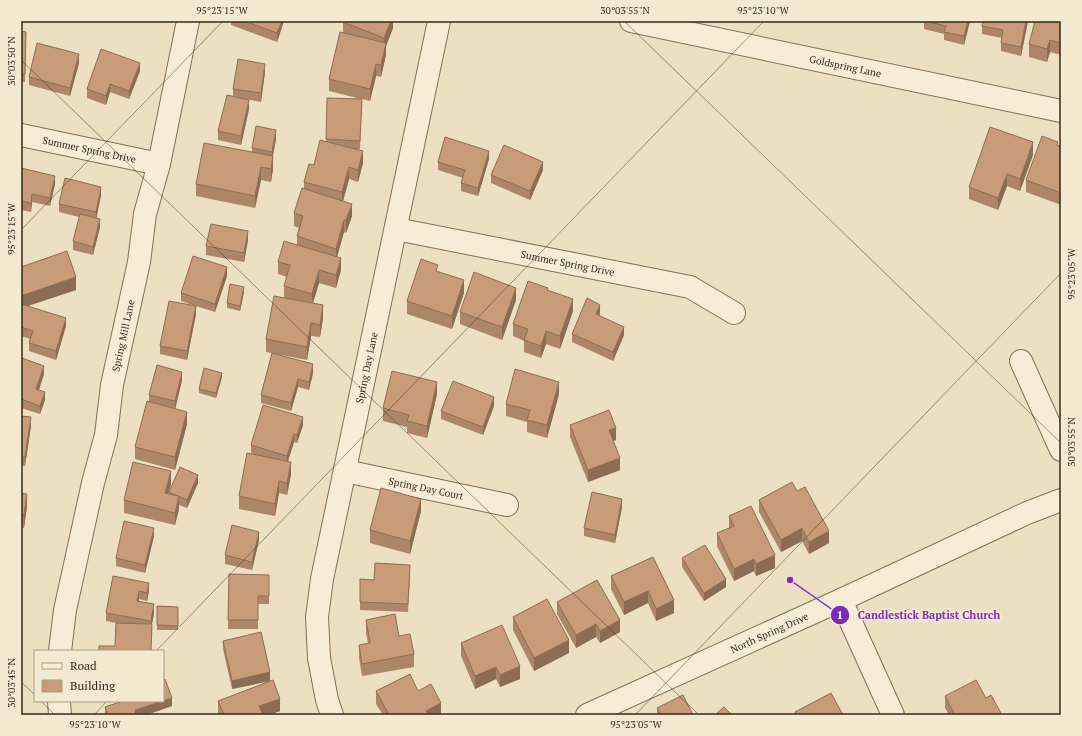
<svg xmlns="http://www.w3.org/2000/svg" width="1082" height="736" viewBox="0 0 1082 736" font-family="'PT Serif',serif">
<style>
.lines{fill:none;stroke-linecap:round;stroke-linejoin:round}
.minor-casing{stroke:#847159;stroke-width:24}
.minor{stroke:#f7edd4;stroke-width:22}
.wall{fill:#ac8667}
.shaded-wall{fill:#8c6d54}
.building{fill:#c89c78;stroke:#8c6d54}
.ticks{fill:none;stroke:#34291d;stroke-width:1;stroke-opacity:0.45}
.labels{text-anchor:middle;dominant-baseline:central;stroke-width:3.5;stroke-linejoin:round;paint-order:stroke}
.street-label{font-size:10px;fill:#34291d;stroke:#f3ead0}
.leader{fill:none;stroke:#7b2cbf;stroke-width:1.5}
.callout-dot{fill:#7b2cbf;stroke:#f3ead0;stroke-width:1.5}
.mark-label{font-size:12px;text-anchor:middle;font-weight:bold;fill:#fff}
.callout-label{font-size:11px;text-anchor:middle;font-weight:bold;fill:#7b2cbf;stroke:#f3ead0;stroke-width:3.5;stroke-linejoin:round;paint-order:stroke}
.neatline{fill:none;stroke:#34291d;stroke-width:1.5}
.ticks-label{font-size:10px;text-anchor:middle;fill:#34291d}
</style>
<rect width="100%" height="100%" fill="#ece0c1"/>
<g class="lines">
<defs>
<g id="minor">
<path id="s1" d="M631,21L1061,111"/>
<path id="s2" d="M21,135L159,164"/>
<path id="s3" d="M396,229L690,287L734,313"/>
<path d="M1021,361L1061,450"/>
<path id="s4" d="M345,471L507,505"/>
<path d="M841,600L893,715"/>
<path id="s5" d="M60,651L65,610L93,483L106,435L112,385L139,262L145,214L159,164L188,21"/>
<path d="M59,701L60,715"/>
<path id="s6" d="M332,715L327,700L319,658L317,617L322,579L439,21"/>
<path id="s7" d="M587,715L841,600L1027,513L1061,500"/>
</g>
</defs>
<use href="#minor" class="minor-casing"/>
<use href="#minor" class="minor"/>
</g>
<path class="wall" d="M231,21H284L277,42L231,25Z
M393,21V28L386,46V55L381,77L376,76L370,101L362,99L360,149H357L363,163L358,182L349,179L343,201L352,216L346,233L344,232L337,256L341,270L336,288L319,283L313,303L323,318L320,337L311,336L307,360L266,352V339L284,298V286L287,277L278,274V262L297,244V236L299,228L294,226V213L304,189V182L326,141V139L361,99L329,91V79L343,33V22Z
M924,21H970L964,45L944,40V34L924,29Z
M1028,21L1021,56L1001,51V43L1002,38L982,34V26Z
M1061,21V55L1050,52L1047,62L1029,57V44Z
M21,31L26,32L25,82H21Z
M79,63L70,96L29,85V77Z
M140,71L129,99L110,92L106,105L87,98V89Z
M265,72L261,102L245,99L249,109L241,145L218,140V131L233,96V89Z
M276,139L273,156V169L271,182L261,180L255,208L196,196V184L252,152V148Z
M1058,145L1061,147V205L1026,192V180Z
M1033,155L1020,191L1007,186L998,210L969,199V187Z
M489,159L478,196L461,191V183L463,178L438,170V162Z
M21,168L55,184L50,206L32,202L31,212L21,210Z
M543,170L530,200L491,183V175Z
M101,195L96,218L100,227L93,255L73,250V241L79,217L59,212V204Z
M248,240L244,262L206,255V246Z
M21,267L76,290L28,306L66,326L56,360L29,351V343L30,339L21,336Z
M438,272L464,293L452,329L407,314V301Z
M227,276L215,312L196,306V314L187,360L160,354V346L195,306L181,301V293Z
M548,290L573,311L560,349L546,344L541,358L524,352V341L513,336V324Z
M244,292L240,311L227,308V303Z
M516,300L502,340L460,324V312Z
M600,313L599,316L624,335L613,361L572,342V334Z
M272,353L313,373L309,390L298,387L291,411L261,403V395Z
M21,361L44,374L39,390L45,400L40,414L21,408Z
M222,377L216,398L199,393V389Z
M182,380L175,409L187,424L175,470L135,459V447L149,402V395Z
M437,394L427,438L407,433V427L383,421V408Z
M559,394L547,438L527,432V422L506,416V404Z
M494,406L483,435L441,419V411Z
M21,416L31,426L25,466L21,465Z
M303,425L297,443L294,442L288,461L291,474L287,495L279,493L275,516L239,509V496L258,456L251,453V445Z
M570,425L616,440L613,441L620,470L588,482L570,437Z
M198,483L187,508L179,505V509L175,525L124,513V500L171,484L168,494H169V492Z
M797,491L829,543L809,554L802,541L781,552L759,512V500Z
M21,493L27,506L24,528L21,527Z
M622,507L615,543L584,536V528Z
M421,511L410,554L370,543V530Z
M729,516L775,568L756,576L754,571L734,581L717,546V533L729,528Z
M154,536L145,573L116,566V558Z
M259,540L252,570L225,564V555Z
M653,557L674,613L656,621L648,603L624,615L611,589V576Z
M682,558L726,587L704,601L682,567Z
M410,573L408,612L360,610V602L374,580Z
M229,574L269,575V604H258V629H228Z
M113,576L149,591L147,601L139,599V601L154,613L152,624V637L115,646L116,623L106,621V613Z
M557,602L620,632L600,643L596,637L576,648L557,614Z
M157,606L178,607V630H157Z
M513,617L569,653L534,671L513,630Z
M366,620L399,636L414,654V667L362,676L359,658V645L368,643L366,633Z
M223,641L270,681L232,689L223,649Z
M461,643L520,679L500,687L496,679L475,689L461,656Z
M376,691H418L441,715H383L376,704Z
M945,696L1002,715H949L945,708Z
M218,701L280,711L269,715H219L218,713Z
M172,706L146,715H105V707Z
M657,708L693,715H657Z"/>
<path class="shaded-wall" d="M282,21H284L277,42V33Z
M391,21H393V28L386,46V55L381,77V65L384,51V38Z
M968,21H970L964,45V36Z
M1026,21H1028L1021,56V47Z
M1050,40V52L1047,62V49Z
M79,54V63L70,96V88Z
M140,63V71L129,99V91Z
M265,64V72L261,102V93Z
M376,64V76L370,101V89Z
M110,84V92L106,105V96Z
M249,100V109L241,145V136Z
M276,130V139L272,160V152Z
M1033,142V155L1020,191V179Z
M363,151V163L358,182V170Z
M489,151V159L478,196V188Z
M273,156V169L271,182V169Z
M543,162V170L530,200V191Z
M261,167V180L255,208V196Z
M349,167V179L342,205V192Z
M1007,174V186L998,210V198Z
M55,176V184L50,206V198Z
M101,187V195L96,221V212Z
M32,194V202L31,212V203Z
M352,204V216L346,233V220Z
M100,219V227L93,255V247Z
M344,220V232L336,261V249Z
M248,231V240L244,262V253Z
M341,258V270L336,288V275Z
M227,267V276L215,312V304Z
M319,270V283L312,306V294Z
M76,277V290L21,308V296Z
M464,280V293L452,329V316Z
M244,287V292L240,311V306Z
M516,288V300L502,340V327Z
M573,299V311L560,349V336Z
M323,305V318L320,337V325Z
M600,305V313L596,323V314Z
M196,306V314L187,360V351Z
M66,318V326L56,360V351Z
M311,323V336L307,360V347Z
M624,327V335L613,361V352Z
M546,331V344L541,358V346Z
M313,364V373L309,390V382Z
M44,366V374L36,398V389Z
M182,372V380L175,410V401Z
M222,373V377L216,398V393Z
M298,379V387L291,411V403Z
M437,382V394L427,438V426Z
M559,382V394L547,438V425Z
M45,392V400L40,414V406Z
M494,397V406L483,435V427Z
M187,412V424L175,470V457Z
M31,417V426L25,466V457Z
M303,417V425L297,443V435Z
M616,428V440L609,443V430Z
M294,434V442L287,464V456Z
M620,458V470L588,482V470Z
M291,462V474L287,495V483Z
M171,471V484L165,505V493Z
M198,475V483L187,508V500Z
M279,481V493L275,516V504Z
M27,494V506L24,528V515Z
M179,496V509L175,525V513Z
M421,499V511L410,554V541Z
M622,499V507L615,543V535Z
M154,528V536L145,573V565Z
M802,528V541L781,552V540Z
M829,531V543L809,554V542Z
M259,532V540L252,570V562Z
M775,555V568L756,576V564Z
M754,559V571L734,581V569Z
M726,579V587L704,601V593Z
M149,583V591L147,601V593Z
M139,591V599L137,609V601Z
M648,591V603L624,615V602Z
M674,600V613L656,621V609Z
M154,604V613L151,630V621Z
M620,620V632L600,643V631Z
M596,624V637L576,648V635Z
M569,640V653L534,671V658Z
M520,666V679L500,687V675Z
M496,667V679L475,689V676Z
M270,672V681L232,689V681Z
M172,698V706L146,715H135V710Z
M280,699V711L269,715H259V706Z
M441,703V715H426V711Z"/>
<path class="building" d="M244,21H282L277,33Z
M344,21H391L384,38L343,22Z
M926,21H968L964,36L944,32L946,26Z
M983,21H1026L1021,47L1001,43L1003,30L982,26Z
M1035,21H1061V43L1050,40L1047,49L1029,44Z
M21,31L26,32L25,74H21Z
M340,32L386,43L381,65L376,64L370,89L329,79Z
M37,43L79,54L70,88L29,77Z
M101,49L140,63L129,91L110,84L106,96L87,89Z
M238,59L265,64L261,93L233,89Z
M227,95L249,100L241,136L218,131Z
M327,98L362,99L360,141L326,139Z
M256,126L276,130L272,152L252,148Z
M990,127L1033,142L1020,179L1007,174L998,198L969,187Z
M1042,136L1058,142L1057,145L1061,147V193L1026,180Z
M445,137L489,151L478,188L461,183L465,170L438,162Z
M320,140L363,151L358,170L349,167L342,192L304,182L309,164L314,165Z
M204,143L273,156L271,169L261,167L255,196L196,184Z
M504,145L543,162L530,191L491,175Z
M21,168L55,176L50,198L32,194L31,203L21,201Z
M65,178L101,187L96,212L59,204Z
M302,188L352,204L346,220H344L336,249L297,236L303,216L294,213Z
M80,214L100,219L93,247L73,241Z
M211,224L248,231L244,253L206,246Z
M284,241L341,258L336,275L319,270L312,294L284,286L290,265L278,262Z
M67,251L76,277L21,296V267Z
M193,256L227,267L215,304L181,293Z
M421,259L438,265L436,271L464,280L452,316L407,301Z
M474,272L516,288L502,327L460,312Z
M528,281L548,288L547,290L573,299L560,336L546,331L541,346L524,340L528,329L513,324Z
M230,284L244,287L240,306L227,303Z
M274,296L323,305L320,325L311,323L307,347L266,339Z
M587,298L600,305L596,314L624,327L613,352L572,334Z
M169,301L196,306L187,351L160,346Z
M21,304L66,318L56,351L29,343L33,331L21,327Z
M272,353L313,364L309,382L298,379L291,403L261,395Z
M22,358L44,366L36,389L45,392L40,406L21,399V361Z
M157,365L182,372L175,401L149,395Z
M204,368L222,373L216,393L199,389Z
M515,369L559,382L547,425L527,420L530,410L506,404Z
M392,371L437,382L427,426L407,421L409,415L383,408Z
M453,381L494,397L483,427L441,411Z
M147,401L187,412L175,457L135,447Z
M263,405L303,417L297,435L294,434L287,456L251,445Z
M609,410L616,428L609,430L620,458L588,470L570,425Z
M21,416L31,417L25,457H21Z
M247,453L291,462L287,483L279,481L275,504L239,496Z
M133,462L171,471L165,493L179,496L175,513L124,500Z
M180,467L198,475L187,500L169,492Z
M792,482L797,491L805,487L829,531L809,542L802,528L781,540L759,500Z
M381,488L421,499L410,541L370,530Z
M592,492L622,499L615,535L584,528Z
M21,493L27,494L24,515H21Z
M751,506L775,555L756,564L754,559L734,569L717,533L734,526L729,516Z
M124,521L154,528L145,565L116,558Z
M232,525L259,532L252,562L225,555Z
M705,545L726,579L704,593L682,558Z
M653,557L674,600L656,609L648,591L624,602L611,576Z
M375,563L410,565L408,604L360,602V579L374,580Z
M229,574L269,575V596H258V620H228Z
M113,576L149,583L147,593L139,591L137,601L154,604L151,621L106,613Z
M597,580L620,620L600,631L596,624L576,635L557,602Z
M547,599L569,640L534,658L513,617Z
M157,606L178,607V626L157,625Z
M395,614L399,636L410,634L414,654L362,664L359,645L370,643L366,620Z
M116,623L152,624L151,651H99V646H115Z
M502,625L520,666L500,675L496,667L475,676L461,643Z
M261,632L270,672L232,681L223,641Z
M410,674L418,691L431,684L441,703L426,711L429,715H384L388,713L376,691Z
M165,679L172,698L163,701V680Z
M273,680L280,699L259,706L263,715H224L218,701Z
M976,680L986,698L991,695L1002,715H955L945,696Z
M831,693L843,715H796L795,712Z
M683,695L693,715H661L657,708Z
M123,701H163L135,710L136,715H108L105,707Z
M724,707L732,715H715Z"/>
<path class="ticks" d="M624,21L1061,443M21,60L699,715M21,230L223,21M156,651L764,21M21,682L35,695M41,701L55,715M94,715L107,701M635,715L1061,273"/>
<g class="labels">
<g class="street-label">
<text stroke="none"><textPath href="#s1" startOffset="219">Goldspring Lane</textPath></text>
<text stroke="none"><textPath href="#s2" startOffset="70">Summer Spring Drive</textPath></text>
<text stroke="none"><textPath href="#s3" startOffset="175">Summer Spring Drive</textPath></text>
<text stroke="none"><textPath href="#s5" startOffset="322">Spring Mill Lane</textPath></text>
<text stroke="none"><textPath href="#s6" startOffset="354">Spring Day Lane</textPath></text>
<text stroke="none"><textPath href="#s4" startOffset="83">Spring Day Court</textPath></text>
<text stroke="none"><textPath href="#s7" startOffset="200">North Spring Drive</textPath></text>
</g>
</g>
<path class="leader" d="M790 580L840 615"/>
<g class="callout-dot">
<circle cx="790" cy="580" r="4"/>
<circle cx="840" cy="615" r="10"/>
</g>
<g class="mark-label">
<text x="840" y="619">1</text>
</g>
<g class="callout-label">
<text x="929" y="619">Candlestick Baptist Church</text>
</g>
<rect width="1082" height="736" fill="none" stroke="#f3ead0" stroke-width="44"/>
<rect x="34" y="650" width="130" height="52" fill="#f3ead0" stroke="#a79d88"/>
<rect x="42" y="663" width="20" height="6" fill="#f7edd4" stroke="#a79d88"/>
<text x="70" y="670" font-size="12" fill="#34291d">Road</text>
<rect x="42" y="680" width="20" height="12" fill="#c89c78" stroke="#a79d88"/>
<text x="70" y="690" font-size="12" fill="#34291d">Building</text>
<rect x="22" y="22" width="1038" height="692" class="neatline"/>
<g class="ticks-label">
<text x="222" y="14">95°23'15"W</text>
<text x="625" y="14">30°03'55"N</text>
<text x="763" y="14">95°23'10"W</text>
<text transform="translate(11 61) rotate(-90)" y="4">30°03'50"N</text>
<text transform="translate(11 229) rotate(-90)" y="4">95°23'15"W</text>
<text transform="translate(1071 274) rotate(-90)" y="4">95°23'05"W</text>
<text transform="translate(1071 442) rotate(-90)" y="4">30°03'55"N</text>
<text transform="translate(11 683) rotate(-90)" y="4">30°03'45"N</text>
<text x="95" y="728">95°23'10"W</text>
<text x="636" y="728">95°23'05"W</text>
</g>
</svg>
